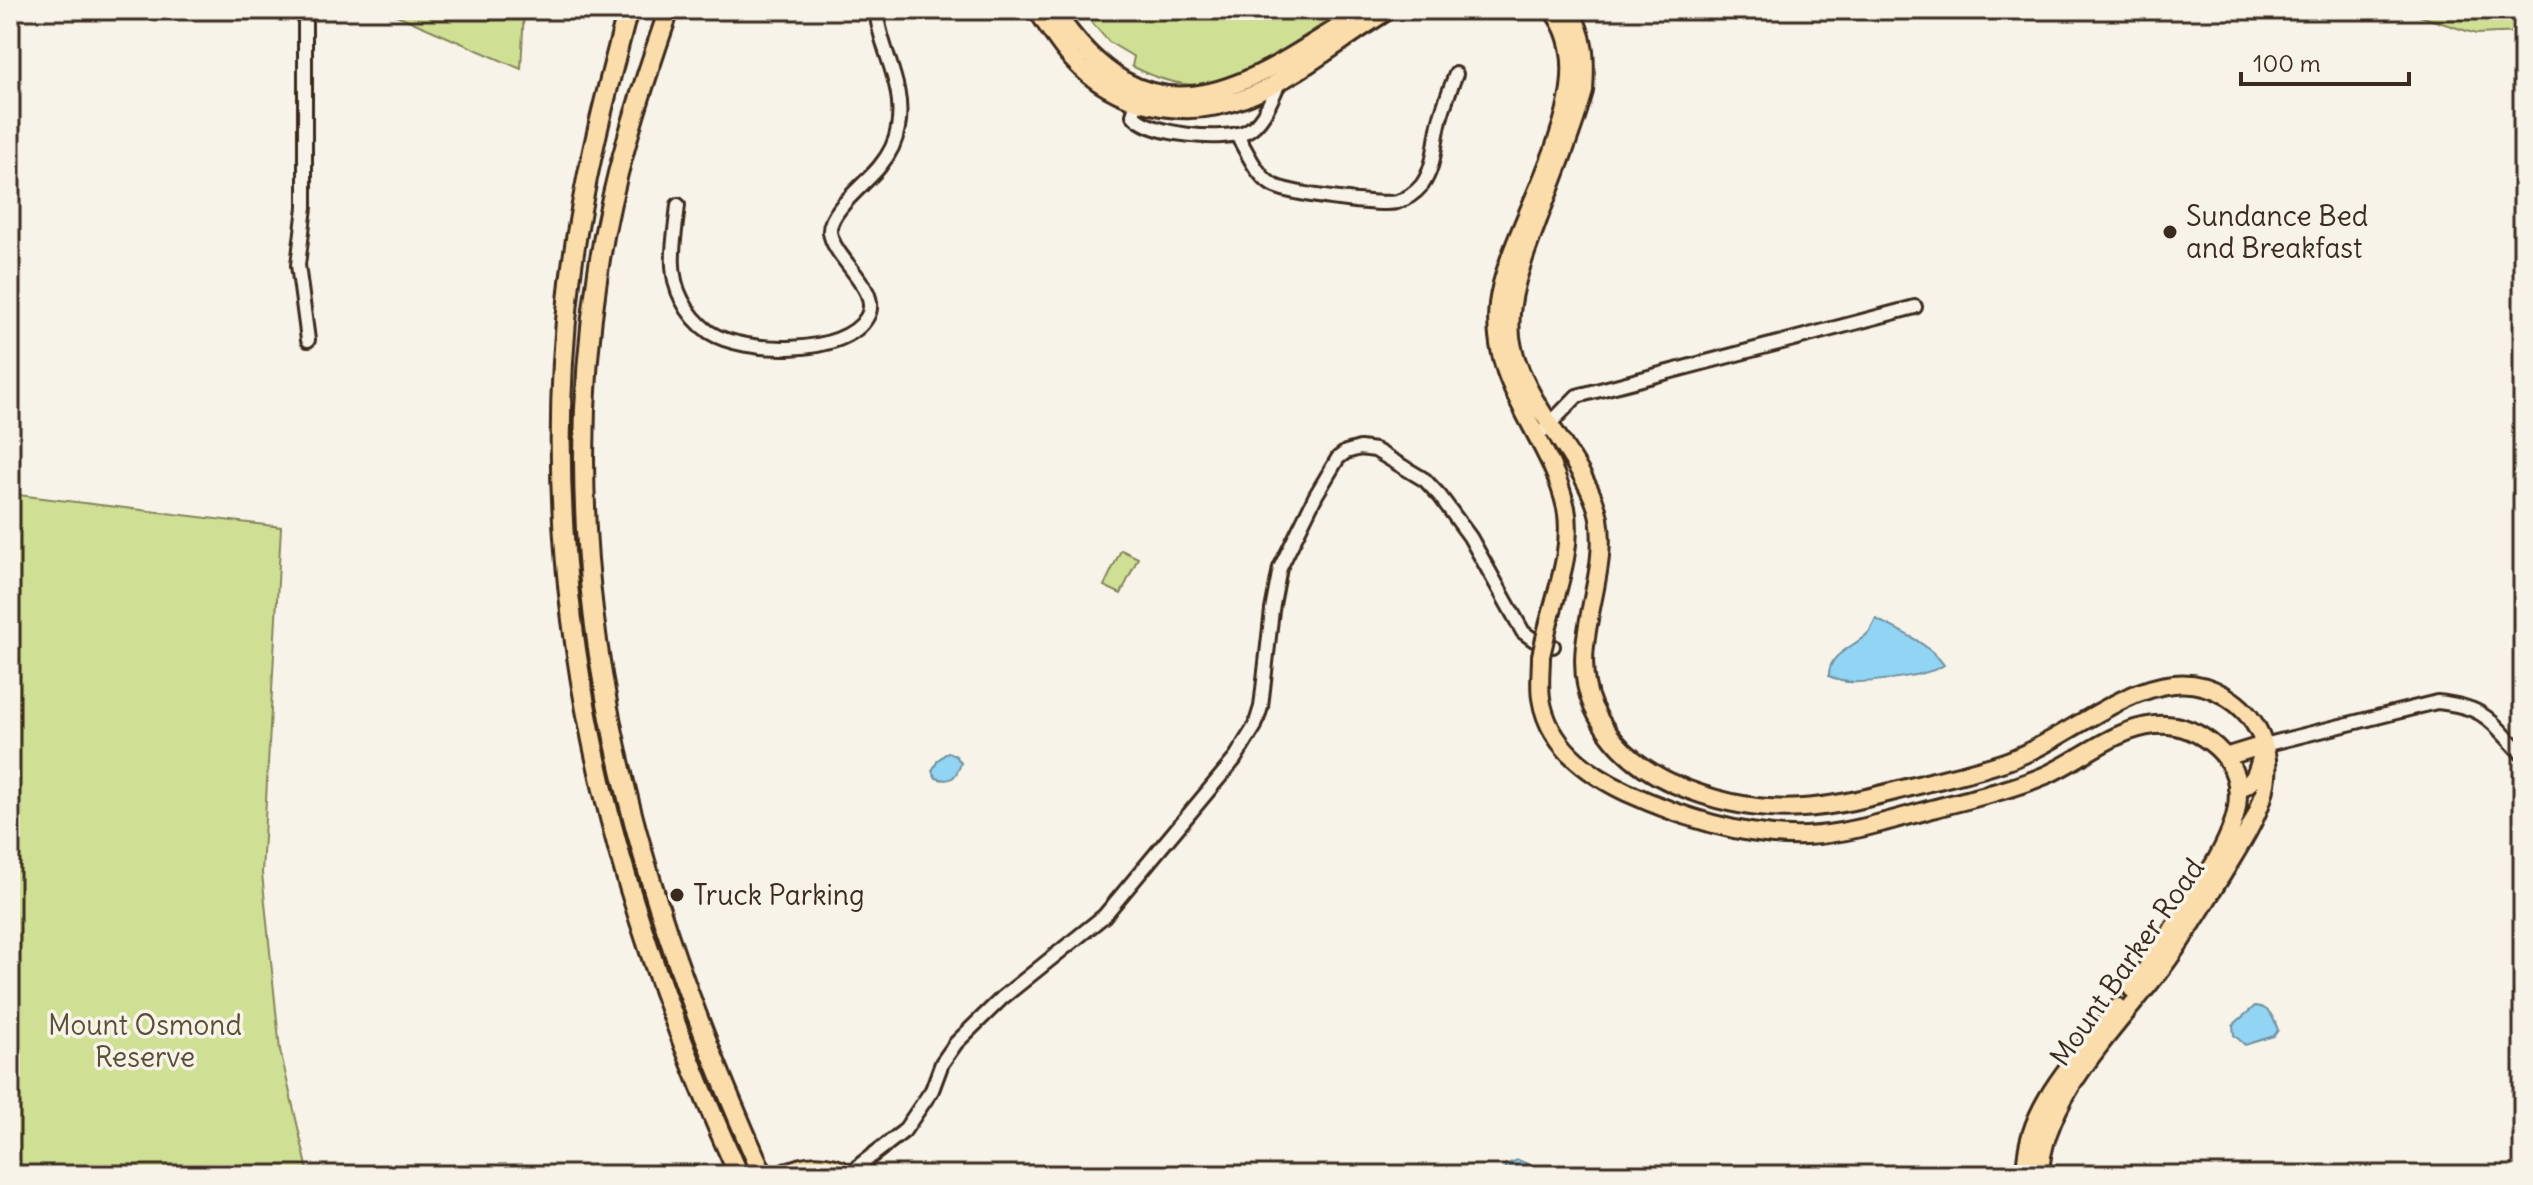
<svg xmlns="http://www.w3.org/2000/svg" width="2533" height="1185" viewBox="0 0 2533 1185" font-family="Delius,sans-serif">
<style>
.green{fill:#cfe095;stroke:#85855a;stroke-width:2}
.water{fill:#92d4f3;stroke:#6f909e;stroke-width:2}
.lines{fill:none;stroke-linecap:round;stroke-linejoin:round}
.minor-casing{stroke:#3b2a1e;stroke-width:18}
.major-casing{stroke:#3b2a1e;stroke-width:22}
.highway-casing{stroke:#3b2a1e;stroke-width:24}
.minor{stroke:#f7f3e8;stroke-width:12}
.major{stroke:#fbddab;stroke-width:16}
.highway{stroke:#fbddab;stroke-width:18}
.major-bridge-casing{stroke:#3b2a1e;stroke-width:22;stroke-linecap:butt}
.major-bridge{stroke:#fbddab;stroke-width:16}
.poi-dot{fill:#3b2a1e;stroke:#f7f3e8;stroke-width:3}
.labels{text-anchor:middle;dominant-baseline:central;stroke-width:7;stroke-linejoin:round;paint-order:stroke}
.poi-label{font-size:28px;fill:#3b2a1e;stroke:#f7f3e8;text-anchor:start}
.street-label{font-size:28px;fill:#3b2a1e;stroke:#f7f3e8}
.park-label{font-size:28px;fill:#594e36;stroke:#f7f3e8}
</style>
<rect width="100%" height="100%" fill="#f7f3e8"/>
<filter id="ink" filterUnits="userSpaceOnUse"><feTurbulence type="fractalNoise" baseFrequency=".0125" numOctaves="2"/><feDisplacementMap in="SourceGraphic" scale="16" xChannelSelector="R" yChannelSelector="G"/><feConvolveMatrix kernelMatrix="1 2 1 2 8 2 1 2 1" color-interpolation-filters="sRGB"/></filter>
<g filter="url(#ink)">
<path class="green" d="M385,10H524L521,69Z
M1081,10H1344C1309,32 1243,82 1202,85C1178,86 1153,77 1132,66L1134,57L1109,42Z
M2401,10H2523V32L2476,34Z
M10,494L281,527L262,873L280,1050L309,1175H10Z
M1121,550L1138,558L1121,594L1104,586Z"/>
<path class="water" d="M1876,619C1900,631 1927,642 1944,665C1929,676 1859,685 1841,681C1836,680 1833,678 1829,676C1828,654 1852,648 1866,635C1871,631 1873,625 1876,619Z
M948,752L956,756L961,763C956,778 951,783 936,778L932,771L938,760Z
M2255,1006C2270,1007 2273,1017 2278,1030L2274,1036L2245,1045L2234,1035L2233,1025Z
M1518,1160L1530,1165L1531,1175H1510L1504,1165Z"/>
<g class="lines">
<defs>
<path id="minor" d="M305,10V207L298,265L308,340
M1139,93L1133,115C1148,135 1225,142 1247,131C1265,121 1272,96 1281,79
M1236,134C1246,149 1255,173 1271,184C1284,194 1381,206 1397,202C1407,199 1416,192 1422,185C1436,165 1434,142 1440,120C1444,104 1450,89 1456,74
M678,205C675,237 666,270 682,300C688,312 698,324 709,332C743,354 845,357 867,317C883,290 833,259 830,232C828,211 868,182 880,166C889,155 896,141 898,128C906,85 880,51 876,10
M1544,430L1577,396L1915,307
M2264,745L2437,702C2487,707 2490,721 2523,755
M852,1175L861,1164L904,1131L932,1090L942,1063L956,1043L1002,998L1104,916L1234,760L1255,726L1261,707L1272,610L1280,568L1316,495L1338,458L1346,452L1360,448L1375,450L1425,480L1440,496L1470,537L1523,632L1534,640L1553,646"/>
<path id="major" d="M1037,10C1048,27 1059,45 1073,60C1115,106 1184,121 1242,99C1292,81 1343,38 1389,10
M1054,10C1154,159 1250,83 1365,10
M1569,10C1586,35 1586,62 1584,91C1572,134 1555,175 1539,217C1525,256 1507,295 1511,337C1513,353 1519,369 1526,383C1544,423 1592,477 1599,518C1610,581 1566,646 1593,707C1610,744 1638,768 1674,784C1769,825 1831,808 1926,783C1954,776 1983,770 2010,760C2064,740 2119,689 2174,684C2209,680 2245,702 2260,734C2282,782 2251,827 2227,867C2207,899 2187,934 2165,964C2120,1024 2042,1098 2040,1175
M1546,634C1555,595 1574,548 1566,508C1549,432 1489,387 1498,304C1508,220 1614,86 1552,10
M1541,656C1541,669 1539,684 1541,698C1548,745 1586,773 1626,792C1681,817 1745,838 1806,836C1850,834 1894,819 1936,808C1973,798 2011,790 2046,775C2082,759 2114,729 2155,725C2178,723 2199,732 2216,747C2267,793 2217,860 2189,903C2171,932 2152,961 2132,989
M2225,757L2264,745
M2237,788C2255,786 2258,769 2262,754
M2026,1175C2022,1109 2080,1055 2118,1007"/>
<path id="highway" d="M628,10C604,100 581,190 570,282C533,596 609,891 739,1175
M669,10C639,96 611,182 598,272C549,594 633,884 763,1175
M783,1175C806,1163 827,1163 850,1175"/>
</defs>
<use href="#minor" class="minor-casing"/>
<use href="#major" class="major-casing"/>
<use href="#highway" class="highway-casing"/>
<use href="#minor" class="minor"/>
<use href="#major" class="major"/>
<use href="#highway" class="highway"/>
<defs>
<path id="major-bridge" d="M1541,656L1546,634"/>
</defs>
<use href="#major-bridge" class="major-bridge-casing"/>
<use href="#major-bridge" class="major-bridge"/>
</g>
</g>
<g class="poi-dot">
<circle cx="2170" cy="232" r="8"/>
<circle cx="677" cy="895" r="8"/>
</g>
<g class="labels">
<g class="poi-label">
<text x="2186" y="216">Sundance Bed<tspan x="2186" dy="32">and Breakfast</tspan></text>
<text x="693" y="895">Truck Parking</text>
</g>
<g class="street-label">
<text transform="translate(2127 962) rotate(-55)">Mount Barker Road</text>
</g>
<g class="park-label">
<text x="145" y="1025">Mount Osmond<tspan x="145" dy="32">Reserve</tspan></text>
</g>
</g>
<rect width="2533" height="1185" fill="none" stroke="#f7f3e8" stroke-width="40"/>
<rect x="20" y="20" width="2493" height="1145" fill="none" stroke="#3b2a1e" stroke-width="3" filter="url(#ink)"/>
<path d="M2241 72v12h168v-12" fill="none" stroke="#3b2a1e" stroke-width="4"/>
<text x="2253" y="72" font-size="24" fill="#3b2a1e" stroke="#f7f3e8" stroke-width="6" paint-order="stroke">100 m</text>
</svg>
